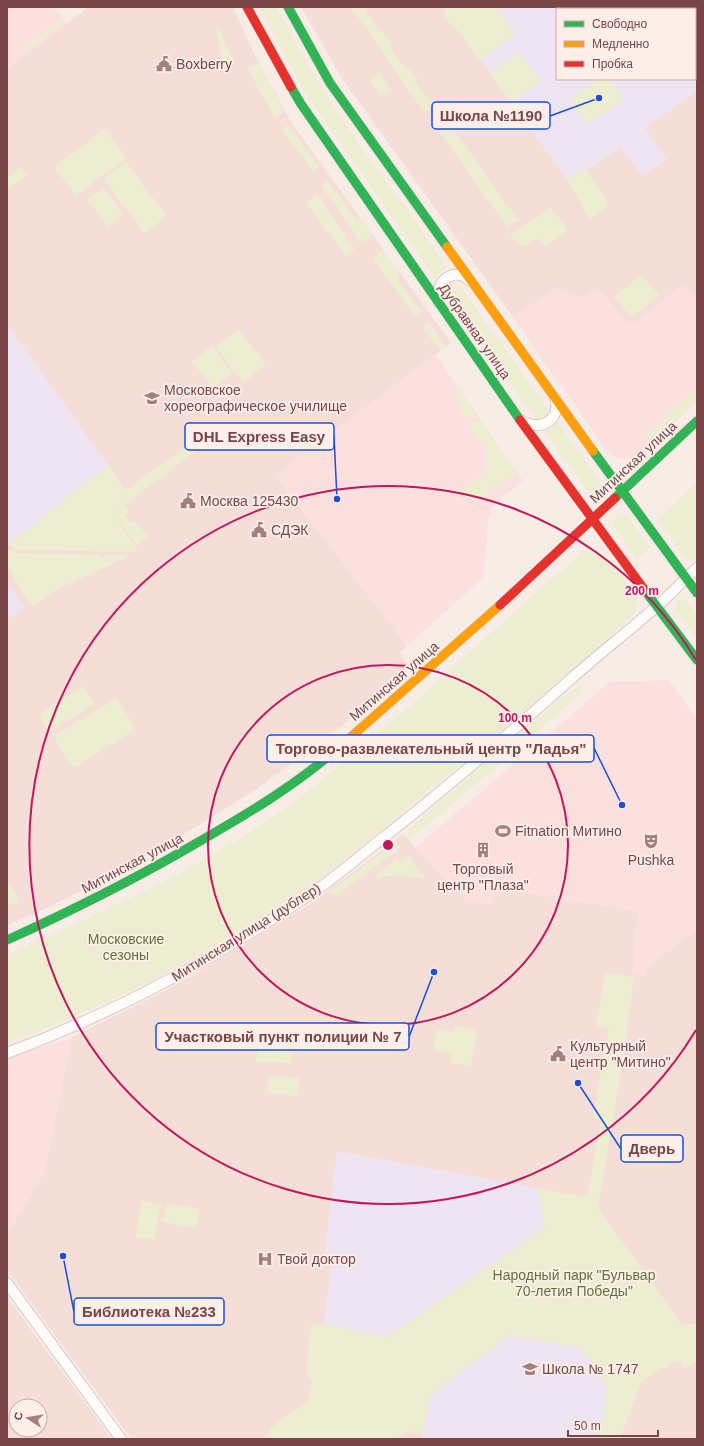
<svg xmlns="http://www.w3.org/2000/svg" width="704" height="1446" viewBox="0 0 704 1446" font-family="Arial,sans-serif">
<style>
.residential{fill:#f5ded7;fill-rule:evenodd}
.commercial{fill:#fcdfdf;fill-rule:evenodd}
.education{fill:#eee4f2}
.green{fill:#ecedd1}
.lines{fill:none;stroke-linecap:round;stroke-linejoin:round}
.street-casing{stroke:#dac7c6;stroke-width:12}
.fast-casing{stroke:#dcc9c6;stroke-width:10}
.slow-casing{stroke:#dcc9c6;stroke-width:10}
.jam-casing{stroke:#dcc9c6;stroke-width:10}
.street{stroke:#fefcfb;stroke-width:10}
.fast{stroke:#30b455;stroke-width:9}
.slow{stroke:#ff9f0a;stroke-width:9}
.jam{stroke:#e5322d;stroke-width:9}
.ring{fill:none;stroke:#c2185b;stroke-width:2}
.labels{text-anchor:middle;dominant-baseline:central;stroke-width:3.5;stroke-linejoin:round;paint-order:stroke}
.poi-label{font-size:14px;fill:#794546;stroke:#ffefea;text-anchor:start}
.street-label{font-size:14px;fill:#794546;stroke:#ffefea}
.park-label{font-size:14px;fill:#5f7337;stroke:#ffefea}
.centre{fill:#c2185b;stroke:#ffefea;stroke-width:2}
.ring-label{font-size:12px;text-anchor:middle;font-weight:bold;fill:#c2185b;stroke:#ffefea;stroke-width:3.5;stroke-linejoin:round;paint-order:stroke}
.leader{fill:none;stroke:#1d4ed8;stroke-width:1.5}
.callout-dot{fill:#1d4ed8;stroke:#ffefea;stroke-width:1.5}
.callout{fill:#ffefea;stroke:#1d4ed8;stroke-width:1.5}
.callout-label{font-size:15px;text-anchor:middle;font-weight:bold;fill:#794546}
</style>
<rect width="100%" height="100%" fill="#f8ece7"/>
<path class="residential" d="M89,7H233L258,62L291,122L451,343L275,475L407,646L399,653L407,664V668L404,674L339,728L257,789L199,825L104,879L43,910L7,925V69Z
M301,7H697V298L684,284L636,322L627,323L598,288L581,299L557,287L513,317L341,77ZM557,9H695V79H557Z
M403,834L444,879L466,895L465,900L500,889L639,911L634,946L644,970L654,963L653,961L697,931V1439H131L7,1270V1234L45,1172L72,1037L155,996L197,973L315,901Z
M7,1297L78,1393L112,1439H7ZM16,1406H40V1430H16Z"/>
<path class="commercial" d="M7,7H54L67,24L7,69Z
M684,284L697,298V402L644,451L631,459L618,458L607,451L513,317L557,287L581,298L598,288L627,323L636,322Z
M435,354L523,481L494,504L488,520L484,577L407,646L275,475ZM471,427L517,473L495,489L483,472L486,464L484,455L488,454L480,439L477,440ZM483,475L492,491L482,498L459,493Z
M669,680L697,719V931L653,961L654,962L645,970L648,975L646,976L632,974L639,911L500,889L491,905L465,901L466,895L442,891L444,879L415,848L610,682Z
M72,1037L45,1172L7,1234V1059Z"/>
<path class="education" d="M443,7H695L692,9H557V79H695V31L697,33V92L645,128L667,160L642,176L621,147L589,169L584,168L567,180Z
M7,324L108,465L9,544L7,541Z
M7,583L25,608L7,619Z
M337,1151L537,1188L545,1227L388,1337L324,1324L331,1266L323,1265Z
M509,1335L582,1348L608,1389L599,1439H421L430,1396Z"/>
<path class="green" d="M260,7H276L316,78L360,146L409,212L448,269C442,269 437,274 436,280L301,86Z
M351,7H366L367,8L364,10L380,32L382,30L393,44L390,47L405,68L408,66L418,79L415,82L431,102L434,100L437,104L424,112Z
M446,7H495L516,34L479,61L455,27L452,28L443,16L447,10Z
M62,18L65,23L24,53L21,49Z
M218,26L233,59L222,65L217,28Z
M519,53L542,81L511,103L490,72Z
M258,63L282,107L284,112L275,118L247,68Z
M379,72L391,90L381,96L369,79Z
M598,79H609L624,99L588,124L570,99Z
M440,110L518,220L507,227L431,120Z
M288,125L319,167L313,172L282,130Z
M105,129L127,158L76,196L54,167Z
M126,162L167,216L144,233L104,179Z
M21,167L28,175L7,190V177Z
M584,168L608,202L606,208L590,219L567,180Z
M327,181L357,221L360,218L373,235L362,243L321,186Z
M103,187L124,215L108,227L87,199Z
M317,195L347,237L344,239L348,244L350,242L355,249L346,256L306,203Z
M551,207L567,229L566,233L546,246L538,238L525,246L516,243L510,235Z
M384,250L400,273L396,277L422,312L415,317L373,258Z
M641,274L659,295L632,318L614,297Z
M452,282L457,283L459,285L548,409V414L545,418L538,419L535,418L446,293C445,288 447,284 452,282Z
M429,323L446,346L440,351L423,327Z
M239,329L266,365L243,383L216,347Z
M212,346L232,373L212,388L192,361Z
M458,387L478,417H463L455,389Z
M692,392L697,396V402L653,443L645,435Z
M467,421H481L517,473L494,489L483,472L486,464L484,455L488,454L481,440L477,441L475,434Z
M557,421L602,486L603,490L599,494L592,496L590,494L544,431L552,429Z
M209,430L215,437L124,505L129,512L125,515L131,523L135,520L148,537L137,545L113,514L123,506L112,514L138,550L135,552L20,550L15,549L9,544L108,465L126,490Z
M482,475L492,491C478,501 475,499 458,496V493Z
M697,483V558C693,561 690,561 685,558L658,519Z
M621,514L626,515L650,547L637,559L614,527L613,524L615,518Z
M7,550L18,553L100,555V557H104V555H131L70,584L61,587L31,607L7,565Z
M584,551L597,552L603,555C612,565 638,593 637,607C636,612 632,616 629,620L488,742L312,886L253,924L148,983L69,1019L7,1044V955L99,913L185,871L239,839L303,796L408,708L532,596Z
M685,599L687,600L697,614V639L676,610L677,602L679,600Z
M84,686L95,704L49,732L39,714Z
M574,688H578L581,691L580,694L517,748H514L513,744V740Z
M116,699L119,702L133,724L134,729L132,732L77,766L73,767L69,764L56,742L55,738L57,734L112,700Z
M492,758H496L501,763L410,839L408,836V829Z
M394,843L398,844L399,847L398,849L338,895H334L330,892Z
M408,856L426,878L387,876L378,879L375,876L397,859L400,862Z
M7,881L13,888L19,901L7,906Z
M605,973L634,977L623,1061L598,1208L682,1324H697V1361L684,1369L678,1360L642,1381L620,1439L599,1437L608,1389L582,1348L509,1335L430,1396L423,1433L409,1431L394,1439H264L269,1435V1429L309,1400L312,1381L306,1373L311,1325L324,1324L388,1337L545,1227L537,1188L587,1197L601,1120L593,1118L609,1028L596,1026Z
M272,1022L297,1028L290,1063L256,1062L261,1029Z
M454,1026L477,1030L471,1066L450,1063L451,1054L433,1051L437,1030L453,1032Z
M269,1075L299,1078L297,1096L267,1093Z
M142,1201L161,1204L154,1240L135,1237Z
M167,1203L200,1209L196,1228L163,1222Z"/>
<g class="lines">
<defs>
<path id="street" d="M439,303C434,282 453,265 470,281
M520,420C538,432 562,422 555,398
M7,1053C115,1013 218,957 312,893C336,877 357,858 380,840C446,789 509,734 572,678C600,653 629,631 657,606C671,594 683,581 697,568
M7,1283L121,1439"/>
<path id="fast" d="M288,7L330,83L447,247
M291,87L301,104L520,420
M593,451L697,593
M615,498L697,421
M643,588L697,660
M7,940C69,912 129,882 188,848C244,816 294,787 343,744"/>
<path id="slow" d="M447,247L593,451
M343,744L500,605"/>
<path id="jam" d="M247,7L291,87
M520,420L643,588
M500,605L615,498"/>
</defs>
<use href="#street" class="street-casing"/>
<use href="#fast" class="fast-casing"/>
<use href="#slow" class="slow-casing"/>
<use href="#jam" class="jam-casing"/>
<use href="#street" class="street"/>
<use href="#fast" class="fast"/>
<use href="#slow" class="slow"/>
<use href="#jam" class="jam"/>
</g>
<g class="ring">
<circle cx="388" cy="845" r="180"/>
<path d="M696 1030A359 359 0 1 1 696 660"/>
</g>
<defs>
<symbol id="civic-bare" viewBox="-9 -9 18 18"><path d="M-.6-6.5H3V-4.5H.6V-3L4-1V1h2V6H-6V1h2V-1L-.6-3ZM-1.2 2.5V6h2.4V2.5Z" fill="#a57f7e" stroke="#ffefea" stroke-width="2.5" paint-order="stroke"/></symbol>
<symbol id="university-bare" viewBox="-9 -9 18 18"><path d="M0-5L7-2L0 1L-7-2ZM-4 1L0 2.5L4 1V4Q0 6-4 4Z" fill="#a57f7e" stroke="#ffefea" stroke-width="2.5" paint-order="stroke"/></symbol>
<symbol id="stadium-bare" viewBox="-9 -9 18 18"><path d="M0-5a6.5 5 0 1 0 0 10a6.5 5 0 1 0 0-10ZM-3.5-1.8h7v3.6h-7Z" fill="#a57f7e" stroke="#ffefea" stroke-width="2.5" paint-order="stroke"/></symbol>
<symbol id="theatre-bare" viewBox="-9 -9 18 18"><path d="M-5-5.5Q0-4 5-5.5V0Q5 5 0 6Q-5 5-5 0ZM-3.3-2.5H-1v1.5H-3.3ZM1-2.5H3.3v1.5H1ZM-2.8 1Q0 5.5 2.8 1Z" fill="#a57f7e" stroke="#ffefea" stroke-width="2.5" paint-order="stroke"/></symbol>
<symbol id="building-bare" viewBox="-9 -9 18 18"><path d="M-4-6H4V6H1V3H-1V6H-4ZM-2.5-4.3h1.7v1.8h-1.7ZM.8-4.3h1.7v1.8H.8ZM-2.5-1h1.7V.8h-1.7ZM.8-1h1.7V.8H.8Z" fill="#a57f7e" stroke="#ffefea" stroke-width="2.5" paint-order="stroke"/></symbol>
<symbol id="hospital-bare" viewBox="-9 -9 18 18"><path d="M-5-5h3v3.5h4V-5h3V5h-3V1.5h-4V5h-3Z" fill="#a57f7e" stroke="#ffefea" stroke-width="2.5" paint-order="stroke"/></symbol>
<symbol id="school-bare" viewBox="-9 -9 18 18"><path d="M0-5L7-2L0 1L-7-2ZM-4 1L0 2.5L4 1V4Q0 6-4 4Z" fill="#a57f7e" stroke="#ffefea" stroke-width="2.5" paint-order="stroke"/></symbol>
</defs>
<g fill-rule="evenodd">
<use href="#civic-bare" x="153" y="53" width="22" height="22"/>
<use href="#university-bare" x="141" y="387" width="22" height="22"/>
<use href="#civic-bare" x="177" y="490" width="22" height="22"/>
<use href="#civic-bare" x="248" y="519" width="22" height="22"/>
<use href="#stadium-bare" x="492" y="820" width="22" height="22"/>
<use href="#theatre-bare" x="640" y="830" width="22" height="22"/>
<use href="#building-bare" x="472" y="839" width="22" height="22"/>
<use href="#civic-bare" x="547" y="1043" width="22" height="22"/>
<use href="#hospital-bare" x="254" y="1248" width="22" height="22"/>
<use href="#school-bare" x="519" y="1358" width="22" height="22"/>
</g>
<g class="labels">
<g class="poi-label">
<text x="176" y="64">Boxberry</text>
<text x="164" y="390">Московское<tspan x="164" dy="16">хореографическое училище</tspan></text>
<text x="200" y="501">Москва 125430</text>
<text x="271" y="530">СДЭК</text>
<text x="515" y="831">Fitnation Митино</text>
<text x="651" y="860" text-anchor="middle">Pushka</text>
<text x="483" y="869" text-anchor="middle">Торговый<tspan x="483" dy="16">центр "Плаза"</tspan></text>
<text x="570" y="1046">Культурный<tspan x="570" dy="16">центр "Митино"</tspan></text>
<text x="277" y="1259">Твой доктор</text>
<text x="542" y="1369">Школа № 1747</text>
</g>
<g class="street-label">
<text transform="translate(475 331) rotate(55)">Дубравная улица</text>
<text transform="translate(633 462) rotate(-43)">Митинская улица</text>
<text transform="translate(394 681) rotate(-41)">Митинская улица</text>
<text transform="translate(132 863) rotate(-28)">Митинская улица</text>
<text transform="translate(246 932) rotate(-32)">Митинская улица (дублер)</text>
</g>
<g class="park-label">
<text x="126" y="939">Московские<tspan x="126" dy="16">сезоны</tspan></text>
<text x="574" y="1275">Народный парк "Бульвар<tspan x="574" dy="16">70-летия Победы"</tspan></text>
</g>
</g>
<circle cx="388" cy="845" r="6" class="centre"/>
<g class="ring-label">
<text x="642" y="595">200 m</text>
<text x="515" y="722">100 m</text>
</g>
<path class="leader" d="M599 98L550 116M337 499L334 436M622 805L594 748M434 972L409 1037M578 1083L621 1149M63 1256L74 1312"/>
<g class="callout-dot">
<circle cx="599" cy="98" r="4"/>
<circle cx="337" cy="499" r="4"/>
<circle cx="622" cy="805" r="4"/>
<circle cx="434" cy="972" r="4"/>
<circle cx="578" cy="1083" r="4"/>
<circle cx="63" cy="1256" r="4"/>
</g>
<g class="callout">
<rect x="432" y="102" width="118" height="27" rx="4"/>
<rect x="185" y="423" width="149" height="27" rx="4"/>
<rect x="267" y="735" width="327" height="27" rx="4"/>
<rect x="156" y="1023" width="253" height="27" rx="4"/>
<rect x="621" y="1135" width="62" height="27" rx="4"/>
<rect x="74" y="1298" width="150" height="27" rx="4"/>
</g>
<g class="callout-label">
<text x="491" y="121">Школа №1190</text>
<text x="259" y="442">DHL Express Easy</text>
<text x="431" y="754">Торгово-развлекательный центр "Ладья"</text>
<text x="283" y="1042">Участковый пункт полиции № 7</text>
<text x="652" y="1154">Дверь</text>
<text x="149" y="1317">Библиотека №233</text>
</g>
<rect width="704" height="1446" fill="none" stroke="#794546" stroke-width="16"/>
<rect x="556" y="8" width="140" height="72" fill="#ffefea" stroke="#c9aba8"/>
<rect x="564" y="21" width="20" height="6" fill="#30b455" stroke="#c9aba8"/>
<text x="592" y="28" font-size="12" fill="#794546">Свободно</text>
<rect x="564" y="41" width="20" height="6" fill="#ff9f0a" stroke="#c9aba8"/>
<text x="592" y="48" font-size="12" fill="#794546">Медленно</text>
<rect x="564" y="61" width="20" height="6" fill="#e5322d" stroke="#c9aba8"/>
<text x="592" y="68" font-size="12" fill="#794546">Пробка</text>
<g transform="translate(28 1418) rotate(282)"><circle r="19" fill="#ffefea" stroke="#c9aba8"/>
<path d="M0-3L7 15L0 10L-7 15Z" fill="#a57f7e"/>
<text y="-6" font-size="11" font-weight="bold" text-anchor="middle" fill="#794546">С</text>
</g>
<path d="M568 1430v6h90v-6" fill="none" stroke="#794546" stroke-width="2"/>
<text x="574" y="1430" font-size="12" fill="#794546" stroke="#ffefea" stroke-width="3" paint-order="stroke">50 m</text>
</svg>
